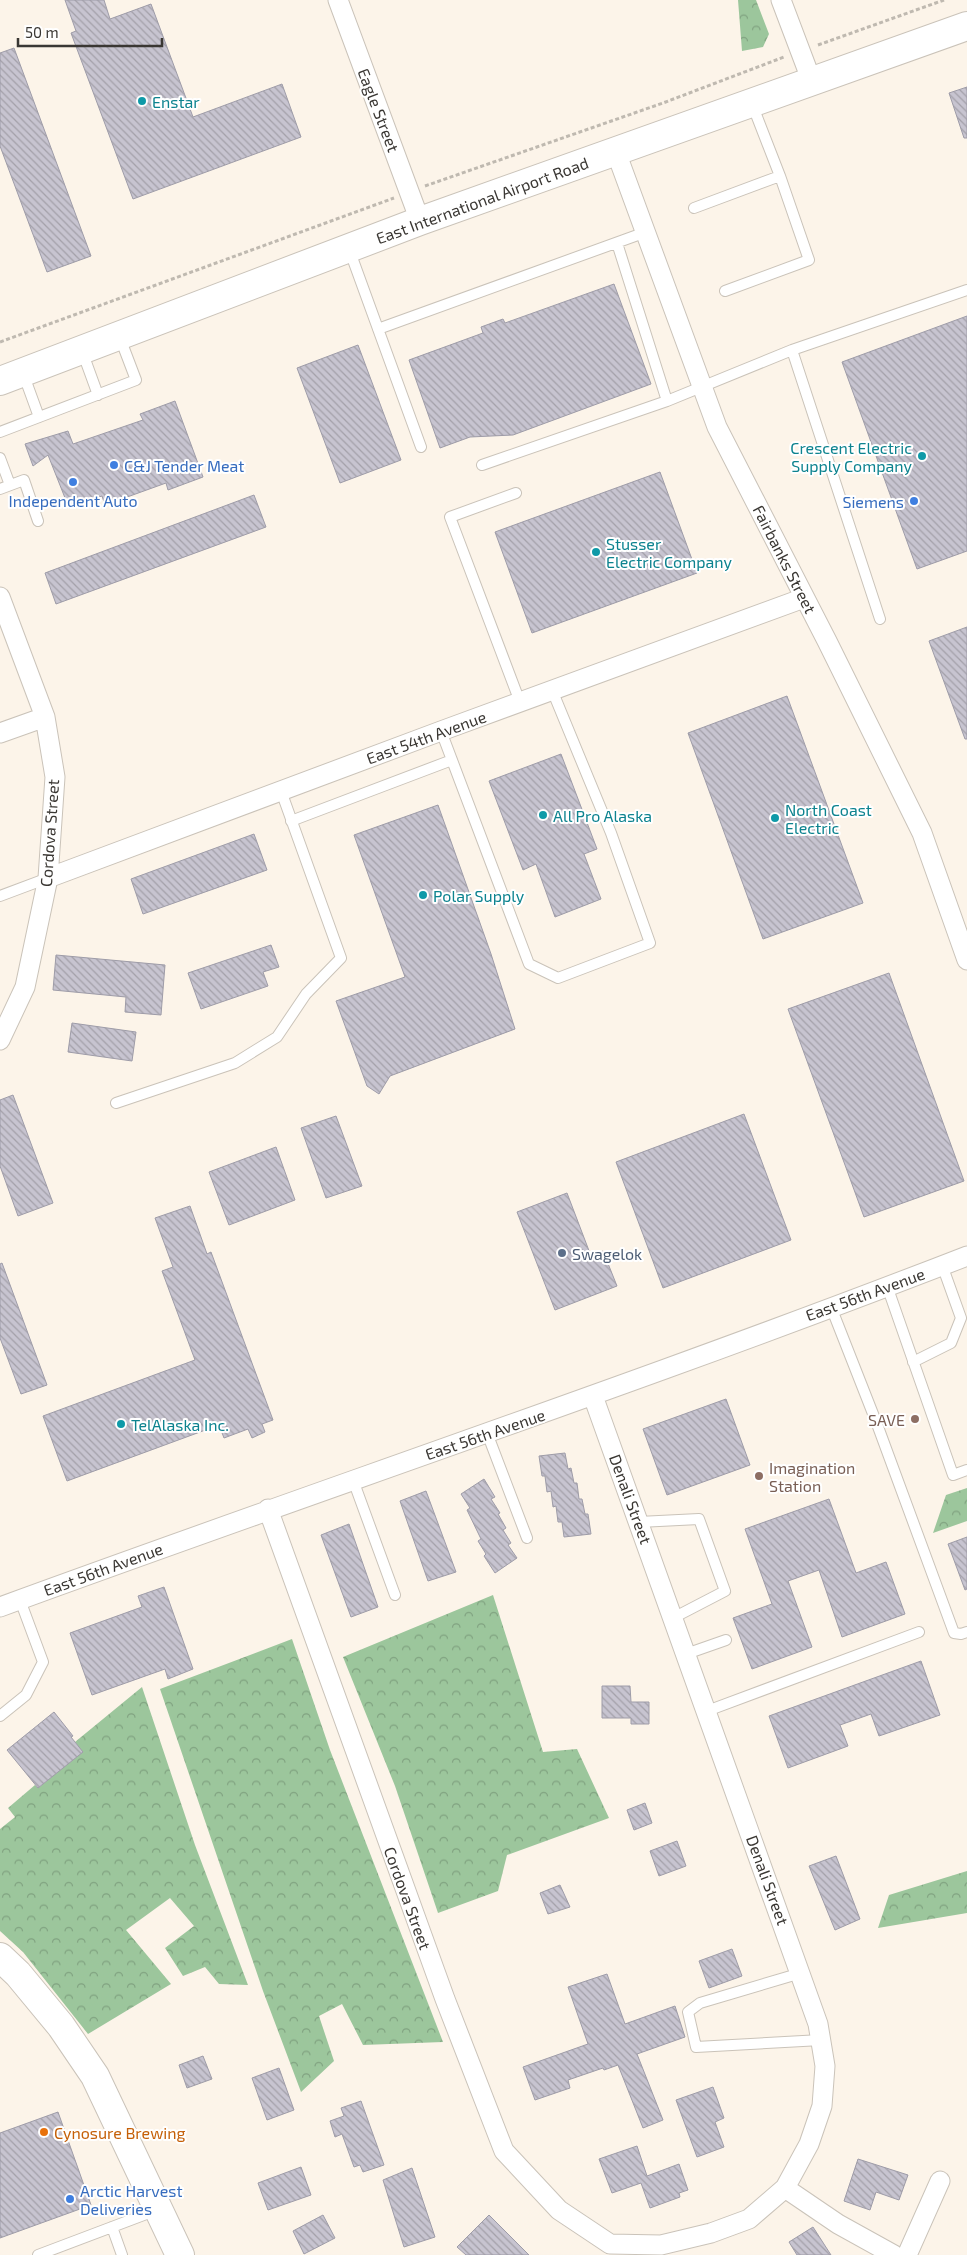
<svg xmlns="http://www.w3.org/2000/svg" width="967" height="2255" viewBox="0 0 967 2255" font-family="'Exo 2',sans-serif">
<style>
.forest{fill:url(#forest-crowns)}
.building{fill:url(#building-back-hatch);stroke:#9e9ca8}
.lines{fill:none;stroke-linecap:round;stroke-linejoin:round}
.lane-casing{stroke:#cac3b9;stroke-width:12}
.street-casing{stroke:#cac3b9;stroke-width:21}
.secondary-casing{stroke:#cac3b9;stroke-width:30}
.path{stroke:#bfb9b0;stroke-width:3;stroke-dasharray:4 2.5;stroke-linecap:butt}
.lane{stroke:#fff;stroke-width:10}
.street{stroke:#fff;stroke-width:19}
.secondary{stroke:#fff;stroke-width:28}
.culture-dot{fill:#0f9aa8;stroke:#fff;stroke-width:2}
.shop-dot{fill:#3f7fe0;stroke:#fff;stroke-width:2}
.service-dot{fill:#5c6f8a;stroke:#fff;stroke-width:2}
.education-dot{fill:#8d6e63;stroke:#fff;stroke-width:2}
.food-dot{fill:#e8710a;stroke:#fff;stroke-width:2}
.labels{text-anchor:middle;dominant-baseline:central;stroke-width:4;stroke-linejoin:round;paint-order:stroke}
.culture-label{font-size:16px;fill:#0d838f;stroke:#fff;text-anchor:start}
.street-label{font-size:16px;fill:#3a3733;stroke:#fff}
.shop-label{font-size:16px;fill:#366cbe;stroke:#fff;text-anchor:start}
.service-label{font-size:16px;fill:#4e5e75;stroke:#fff;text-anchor:start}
.education-label{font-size:16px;fill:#785e54;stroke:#fff;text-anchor:end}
.food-label{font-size:16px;fill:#c56008;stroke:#fff;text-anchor:start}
</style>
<defs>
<pattern id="forest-crowns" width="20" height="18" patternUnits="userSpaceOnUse" patternTransform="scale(1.25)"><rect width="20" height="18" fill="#9cc69c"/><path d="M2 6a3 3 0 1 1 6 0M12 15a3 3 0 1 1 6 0" fill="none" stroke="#80a280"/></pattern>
<pattern id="building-back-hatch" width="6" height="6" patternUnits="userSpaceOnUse" patternTransform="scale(1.25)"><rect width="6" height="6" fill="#c7c4d0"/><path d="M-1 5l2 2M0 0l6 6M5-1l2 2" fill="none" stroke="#a3a0a9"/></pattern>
</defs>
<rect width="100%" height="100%" fill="#fcf4e9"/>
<path class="forest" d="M738,0H756L769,34L763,47L742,51Z
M967,1488V1521L933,1533L946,1495Z
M493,1595L543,1752L577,1749L609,1818L507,1855L498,1891L438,1913L395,1786L343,1657Z
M292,1639L330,1750L443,2042L363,2045L342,2004L319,2016L334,2061L301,2092L263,1991L160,1689Z
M142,1687L195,1845L248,1985L219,1984L205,1967L183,1976L165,1948L194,1926L170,1898L126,1930L171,1984L88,2034L23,1952L0,1931V1829L15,1817L8,1808L35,1785L38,1788L82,1752L75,1742Z
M967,1871V1913L878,1928L889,1895Z"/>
<path class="building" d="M65,0H104L110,19L151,4L193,117L282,84L301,137L133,199L71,33L76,31Z
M14,48L91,256L47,272L0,146V53Z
M967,87V138H964L949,93Z
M614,284L651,384L513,435L470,437L440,448L409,360L483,333L481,327L503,319L505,323Z
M967,316V551L917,569L842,362Z
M358,345L401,460L340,483L297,368Z
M175,401L203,477L168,490L166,483L105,505L102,496L69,508L48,455L33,466L25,444L68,431L73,444L143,420L140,414Z
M660,472L697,573L532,633L495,532Z
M254,495L266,527L56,604L45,573Z
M967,627V739H965L929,641Z
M787,696L863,903L763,939L688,733Z
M561,754L597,849L584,854L601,899L555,917L536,864L523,870L489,781Z
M438,805L491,954L515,1029L390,1076L379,1094L367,1086L336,1001L405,977L354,835Z
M254,834L267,870L143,914L131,879Z
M271,945L279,967L263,972L268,986L201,1009L188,973Z
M56,955L165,965L161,1015L125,1012L126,997L53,990Z
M889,973L964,1181L864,1217L788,1009Z
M72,1023L136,1032L132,1061L68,1052Z
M13,1095L53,1203L18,1216L0,1166V1100Z
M744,1114L791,1240L663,1288L616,1162Z
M336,1116L362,1186L326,1198L301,1128Z
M276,1147L295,1200L229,1225L209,1172Z
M567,1193L591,1256L603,1251L617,1286L555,1310L517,1212Z
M190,1206L207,1254L211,1252L273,1420L262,1424L265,1432L252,1438L248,1429L224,1438L219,1425L67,1481L43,1416L195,1360L162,1271L173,1267L155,1218Z
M2,1263L47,1385L21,1394L0,1338V1264Z
M726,1399L750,1465L667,1495L643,1429Z
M565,1453L568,1469L571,1468L574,1483H577L579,1499H582L585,1514H588L591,1534L564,1537L562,1522H558L556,1506L553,1507L551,1491L547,1492L545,1476H542L539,1456Z
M484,1479L495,1497L491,1499L500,1513L498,1514L506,1528L503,1530L511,1543L508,1545L517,1558L495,1573L484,1556L486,1554L478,1541L481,1539L467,1510L470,1508L461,1494Z
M426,1491L456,1572L428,1581L400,1501Z
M829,1499L856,1573L886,1562L905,1614L842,1637L819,1570L788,1581L812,1647L752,1669L733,1618L772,1604L745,1529Z
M349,1524L378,1607L351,1617L321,1535Z
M967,1537V1589L965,1590L948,1544Z
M164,1587L193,1669L168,1679L165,1669L92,1695L70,1633L142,1607L138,1596Z
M921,1661L940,1715L879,1736L871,1714L840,1725L848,1746L788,1768L769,1716Z
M602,1686H630L631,1702H649V1724H631V1718H602Z
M54,1712L73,1736L71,1737L83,1752L38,1788L7,1750Z
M645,1803L652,1823L634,1830L627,1810Z
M677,1841L686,1866L659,1876L650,1851Z
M836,1856L860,1919L835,1930L809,1866Z
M560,1885L570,1907L548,1914L540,1893Z
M732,1949L742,1976L709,1988L699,1961Z
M607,1974L625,2024L675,2006L685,2037L637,2054L663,2120L643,2128L618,2065L604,2070L603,2068L568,2080L570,2088L535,2100L523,2067L588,2044L568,1987Z
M203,2056L212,2079L187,2088L179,2065Z
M279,2068L294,2110L267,2120L252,2078Z
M713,2087L724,2118L715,2122L724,2147L697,2157L676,2100Z
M361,2101L384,2165L363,2172L360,2165L354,2167L342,2134L335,2137L330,2121L344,2116L341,2108Z
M58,2112L91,2205L0,2238V2133Z
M637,2146L647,2176L679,2164L688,2190L679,2193L680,2197L650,2208L641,2183L612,2193L599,2159Z
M858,2159L908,2175L899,2200L876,2192L870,2210L844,2201Z
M301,2167L311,2195L268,2210L258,2183Z
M412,2168L435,2237L404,2247L383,2180Z
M323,2215L335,2238L304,2254L293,2231Z
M489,2215L529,2255H466L457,2247Z
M813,2227L831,2255H797L789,2242Z"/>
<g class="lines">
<defs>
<path id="lane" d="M694,208L780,176L752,104
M349,249L421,447
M725,291L809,260L780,176
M378,329L646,232
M792,350L880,619
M82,351L98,395
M23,373L39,417
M667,401L792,350L967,290
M0,432L136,380L120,338
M0,458L10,485
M482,465L667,401L617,243
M0,489L24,480L38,521
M516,493L450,517L520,702
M441,731L529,964L558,978L650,943L611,833L552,690
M291,821L452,760
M0,896L48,878
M116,1103L235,1063L277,1037L306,994L341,958L281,791
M887,1286L953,1475L967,1470
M831,1307L877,1424L954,1633L961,1634L967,1632
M913,1362L951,1343L961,1318L942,1265
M487,1433L527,1538
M353,1480L395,1595
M639,1522L699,1519L725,1591L673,1618
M686,1654L726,1640
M707,1711L919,1632
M0,1716L26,1695L43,1662L20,1600
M801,1973L700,2003L688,2012L696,2047L821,2040
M112,2227L122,2255
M38,2255L157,2210"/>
<path id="street" d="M338,0L420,221
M781,0L812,82
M616,152L717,427L827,641L922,833L967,960
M0,597L45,717L55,777L48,878L25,987L0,1040
M0,733L45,717
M48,878L441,731L804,598
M593,1396L818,2024L825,2066L822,2106L809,2144L785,2188L749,2219L711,2233L661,2245L610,2244
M268,1509L445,1999L504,2151L559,2210L610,2244
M0,1607C322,1489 648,1380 967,1256
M785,2188L838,2224L894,2255
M907,2255L940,2181"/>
<path id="secondary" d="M0,381L420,221L967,26
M0,1957L18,1974L61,2026L95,2076L180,2255"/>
</defs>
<use href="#lane" class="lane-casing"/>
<use href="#street" class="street-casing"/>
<use href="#secondary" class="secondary-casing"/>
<path class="path" d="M818,45L944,0
M425,186L663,103L784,57
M0,342L394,198"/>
<use href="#lane" class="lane"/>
<use href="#street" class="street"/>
<use href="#secondary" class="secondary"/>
</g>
<g class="culture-dot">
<circle cx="142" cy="101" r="5"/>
<circle cx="922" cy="456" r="5"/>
<circle cx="596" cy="552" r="5"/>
<circle cx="543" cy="815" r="5"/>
<circle cx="775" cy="818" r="5"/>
<circle cx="423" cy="895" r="5"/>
<circle cx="121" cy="1424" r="5"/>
</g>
<g class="shop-dot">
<circle cx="114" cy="465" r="5"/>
<circle cx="73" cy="482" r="5"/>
<circle cx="914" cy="501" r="5"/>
<circle cx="70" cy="2199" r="5"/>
</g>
<circle class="service-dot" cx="562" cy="1253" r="5"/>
<g class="education-dot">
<circle cx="915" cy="1419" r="5"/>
<circle cx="759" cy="1476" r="5"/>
</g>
<circle class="food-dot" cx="44" cy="2132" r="5"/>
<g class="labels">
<g class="culture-label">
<text x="152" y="101">Enstar</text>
<text x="912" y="447" text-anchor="end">Crescent Electric<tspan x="912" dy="18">Supply Company</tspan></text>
<text x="606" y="543">Stusser<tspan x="606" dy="18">Electric Company</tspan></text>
<text x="785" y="809">North Coast<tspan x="785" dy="18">Electric</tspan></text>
<text x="553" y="815">All Pro Alaska</text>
<text x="433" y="895">Polar Supply</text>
<text x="131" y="1424">TelAlaska Inc.</text>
</g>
<g class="street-label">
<text transform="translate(379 110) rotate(69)">Eagle Street</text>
<text transform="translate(482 200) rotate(-20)">East International Airport Road</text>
<text transform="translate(785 559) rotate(63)">Fairbanks Street</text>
<text transform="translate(426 737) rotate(-20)">East 54th Avenue</text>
<text transform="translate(49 833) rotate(-86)">Cordova Street</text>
<text transform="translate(865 1294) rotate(-20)">East 56th Avenue</text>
<text transform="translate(485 1434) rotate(-19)">East 56th Avenue</text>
<text transform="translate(631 1499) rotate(70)">Denali Street</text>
<text transform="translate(103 1569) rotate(-20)">East 56th Avenue</text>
<text transform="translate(768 1880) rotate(70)">Denali Street</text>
<text transform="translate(408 1898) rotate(70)">Cordova Street</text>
</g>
<g class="shop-label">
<text x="124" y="465">C&amp;J Tender Meat</text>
<text x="73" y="500" text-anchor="middle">Independent Auto</text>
<text x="904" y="501" text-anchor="end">Siemens</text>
<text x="80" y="2190">Arctic Harvest<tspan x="80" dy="18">Deliveries</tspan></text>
</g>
<g class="service-label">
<text x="572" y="1253">Swagelok</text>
</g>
<g class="education-label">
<text x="905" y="1419">SAVE</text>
<text x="769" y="1467" text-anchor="start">Imagination<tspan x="769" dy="18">Station</tspan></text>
</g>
<g class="food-label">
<text x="54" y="2132">Cynosure Brewing</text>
</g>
</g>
<path d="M18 38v8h144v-8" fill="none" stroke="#3a3733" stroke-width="2.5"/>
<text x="25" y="38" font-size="15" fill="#3a3733" stroke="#ffffff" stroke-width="4" paint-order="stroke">50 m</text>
</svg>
